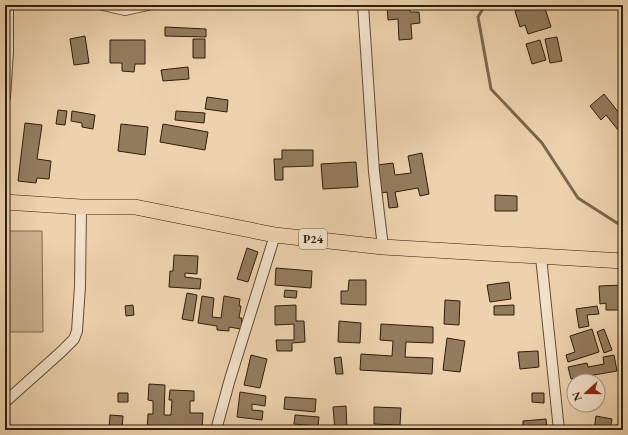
<svg xmlns="http://www.w3.org/2000/svg" width="628" height="435" viewBox="0 0 628 435" font-family="'EB Garamond',serif">
<style>
.green{fill:#cdb491;stroke:#7f6a4c}
.lines{fill:none;stroke-linecap:round;stroke-linejoin:round}
.stream{stroke:#7b6649;stroke-width:3}
.building{fill:#937c5e;stroke:#311f08}
.minor-casing{stroke:#604c31;stroke-width:12}
.primary-casing{stroke:#311f08;stroke-width:16}
.minor{stroke:#f3e2ca;stroke-width:10}
.primary{stroke:#edd2ad;stroke-width:15}
.labels{text-anchor:middle;dominant-baseline:central;stroke-width:4;stroke-linejoin:round;paint-order:stroke}
.shield{fill:#f3e2ca;stroke:#6b5a42;stroke-width:1}
.shield-label{font-size:12px;font-weight:bold;fill:#311f08}
</style>
<rect width="100%" height="100%" fill="#edd2ad"/>
<filter id="stains"><feTurbulence type="fractalNoise" baseFrequency=".005" numOctaves="4"/><feColorMatrix values="0 0 0 0 .2 0 0 0 0 .09 0 0 0 0 .02 0 0 0 .5 -.17"/></filter>
<radialGradient id="worn" r=".72"><stop offset=".6" stop-color="#630" stop-opacity="0"/><stop offset="1" stop-color="#630" stop-opacity=".3"/></radialGradient>
<path class="green" d="M5,231H42L43,332H5Z"/>
<g class="lines">
<path class="stream" d="M485,5L478,17L491,89L542,143L578,198L617,223L623,225"/>
</g>
<path class="building" d="M387,5H410V12H419L420,23L411,24L412,39L399,40L398,19L388,20Z
M537,5H544L551,27L528,34L525,25L520,27L515,11Z
M165,27L206,29V37L165,36Z
M85,36L89,63L74,65L70,39Z
M557,37L562,61L550,63L545,39Z
M193,39H205V58H193Z
M110,40H145V64H135L134,72L122,71V63H110Z
M540,40L546,60L532,64L526,44Z
M188,67L189,79L163,81L161,70Z
M604,94L623,118V134L622,135L606,115L601,120L590,106Z
M207,97L228,100L227,112L205,109Z
M58,110L67,111L65,125L56,124Z
M72,111L95,115L93,129L82,127V123L71,121Z
M176,111L205,113L204,123L175,120Z
M25,123L42,125L37,159L51,161L49,179L37,178L36,183L18,181Z
M121,124L148,127L145,155L118,151Z
M163,124L208,132L205,150L160,142Z
M282,150H313V166L283,167V180H275L274,159H282Z
M422,153L429,194L420,196L418,188L395,192L398,207L389,208L387,192L382,193L377,165L393,163L395,175L411,173L408,156Z
M356,162L358,187L323,189L321,164Z
M495,195L517,196V211H495Z
M247,248L258,252L248,282L237,279Z
M174,255L198,256L197,274L185,273V277L201,279L200,289L169,287L170,271H173Z
M276,268L312,271L311,288L275,285Z
M349,280H366V305L341,304V291H348Z
M509,282L511,299L490,302L487,285Z
M623,285V310H606V303L600,304L599,286Z
M285,290L297,291L296,298L284,297Z
M187,293L197,295L193,321L182,319Z
M202,296L214,298L212,317L221,318L224,296L240,299L239,306H241L239,318H242L241,329L229,327V331L217,330V326L198,323Z
M445,300L460,301L459,325L444,324Z
M133,305L134,315L126,316L125,306Z
M296,305V321H304L305,342L292,343V351H277L276,340H294V324L275,325V306Z
M514,305V315H494V306Z
M597,306L599,314L587,315L589,326L579,328L576,309Z
M339,321L361,323L360,343L338,342Z
M381,324L433,327V343L406,342L405,357L433,358L432,374L360,370L361,354L392,356L393,341L380,340Z
M592,329L599,352L568,362L566,355L575,352L570,336Z
M604,329L612,350L604,353L597,332Z
M447,338L465,341L460,372L443,370Z
M538,351L539,367L520,369L518,352Z
M251,355L267,359L260,388L244,385Z
M614,355L617,371L571,379L568,367L587,363L588,367L604,364L603,357Z
M341,357L343,374H336L334,358Z
M149,384L165,385L164,415H171L172,400H169L170,390L194,391V401H190V413H203L202,430H147L148,414H153V401L148,400Z
M240,392L266,396L265,406L252,404V410L263,411L262,420L237,417Z
M118,393H128V402H118Z
M532,393H544V403L532,402Z
M285,397L316,399L315,412L284,409Z
M346,406L347,430H335L333,407Z
M374,407L401,408L400,425L374,424Z
M110,415L123,416L122,430H109Z
M295,415L319,417L318,426L294,424Z
M596,416L612,419L610,430H594Z
M546,419L547,430H523V421Z
M616,425L623,426V430H615Z"/>
<g class="lines">
<defs>
<path id="minor" d="M103,5L125,10L148,5
M363,5L374,172L383,247
M5,97L8,52V5
M541,257L559,430
M5,402L61,352L74,339L77,331L80,286L81,207
M216,430L230,379L275,235"/>
<path id="primary" d="M5,202L81,207H135L275,235L383,247L623,261"/>
</defs>
<use href="#minor" class="minor-casing"/>
<use href="#primary" class="primary-casing"/>
<use href="#minor" class="minor"/>
<use href="#primary" class="primary"/>
</g>
<g class="labels">
<rect class="shield" x="299" y="229" width="28" height="20" rx="3"/>
<g class="shield-label">
<text x="313" y="239">P24</text>
</g>
</g>
<rect width="628" height="435" fill="none" stroke="#edd2ad" stroke-width="20"/>
<rect x="6" y="6" width="616" height="423" fill="none" stroke="#311f08" stroke-width="2"/>
<rect x="10" y="10" width="608" height="415" fill="none" stroke="#311f08"/>
<g transform="translate(586 393) rotate(249)"><circle r="19" fill="#f3e2ca" stroke="#a5947c"/>
<path d="M0-3L7 15L0 10L-7 15Z" fill="#8f2418"/>
<text y="-6" font-size="11" font-weight="bold" text-anchor="middle" fill="#311f08">N</text>
</g>
<rect width="100%" height="100%" filter="url(#stains)"/>
<rect width="100%" height="100%" fill="url(#worn)"/>
</svg>
